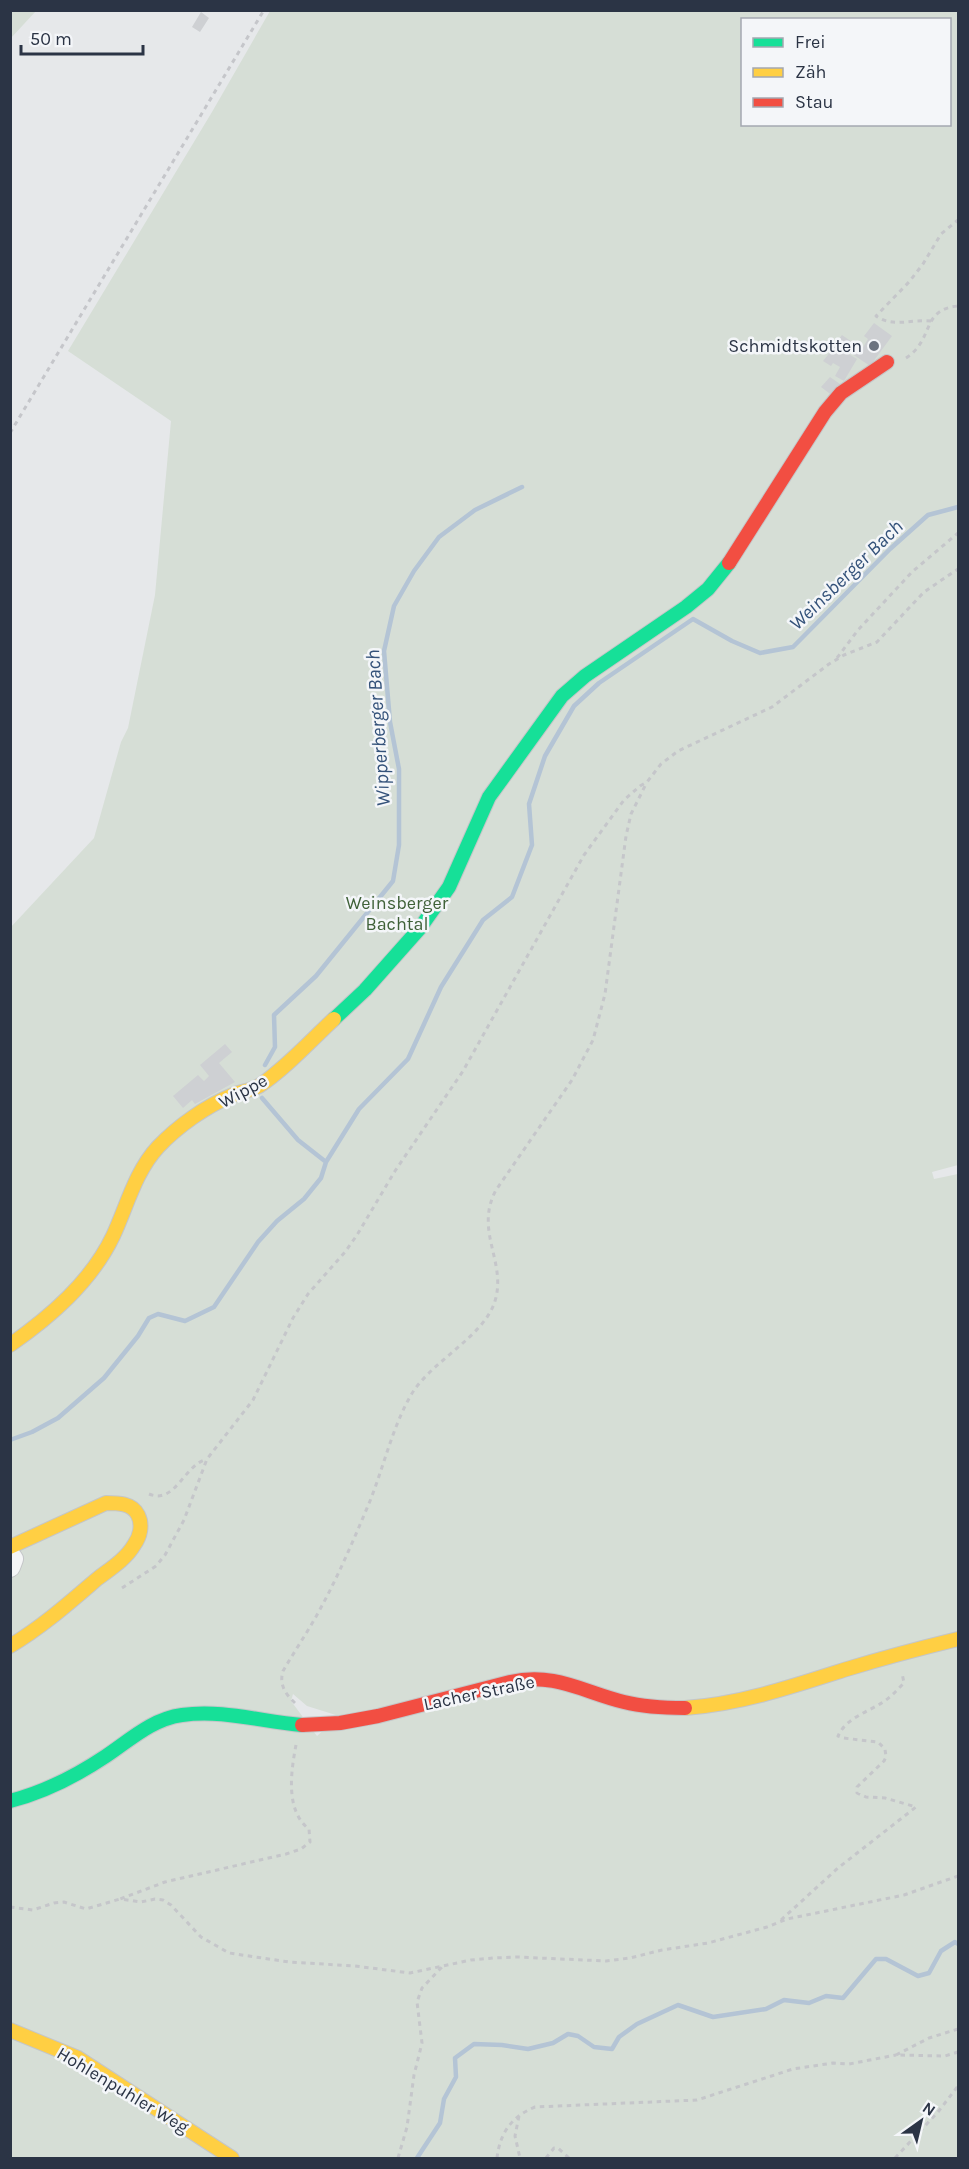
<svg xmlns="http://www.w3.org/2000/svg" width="969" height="2169" viewBox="0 0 969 2169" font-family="Karla,sans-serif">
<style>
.green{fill:#d6ded6;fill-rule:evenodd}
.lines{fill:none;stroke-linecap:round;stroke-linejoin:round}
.stream{stroke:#b4c4d5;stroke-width:4.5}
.building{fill:#ced0d3}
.street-casing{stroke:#c4c6c8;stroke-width:22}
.fast-casing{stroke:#c4c6c8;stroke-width:16}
.slow-casing{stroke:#c4c6c8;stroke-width:16}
.jam-casing{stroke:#c4c6c8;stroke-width:16}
.path{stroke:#c5c6ca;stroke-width:3;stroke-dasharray:4.5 4.5;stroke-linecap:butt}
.street{stroke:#f5f6f7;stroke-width:20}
.fast{stroke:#16e098;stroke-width:14}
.slow{stroke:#ffcf43;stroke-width:14}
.jam{stroke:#f24e42;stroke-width:14}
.poi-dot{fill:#6c737f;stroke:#f4f6f9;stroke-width:2}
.labels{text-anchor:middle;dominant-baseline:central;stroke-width:5;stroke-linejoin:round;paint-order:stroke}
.poi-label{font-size:18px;fill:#2b3445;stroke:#f4f6f9;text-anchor:end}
.park-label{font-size:18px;fill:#3f6138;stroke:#f4f6f9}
.street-label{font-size:18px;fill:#2b3445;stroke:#f4f6f9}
.water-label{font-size:20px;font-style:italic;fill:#34527a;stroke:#f4f6f9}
</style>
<rect width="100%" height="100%" fill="#e6e8ea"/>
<path class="green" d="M11,10L36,11L11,38L10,11Z
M270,11H958V1165L932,1172L934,1179L958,1174V2158H11L10,928L94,838L121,742L128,728L155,595L171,421L68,351L212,112ZM742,20H950V124H742ZM293,1694L307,1706L339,1716L317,1736L291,1701Z"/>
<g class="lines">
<path class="stream" d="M265,1065L275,1047L274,1015L316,976L393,881L399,845V769L390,722L384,651L394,606L414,571L439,537L475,510L522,487
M262,1098L298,1140L326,1162
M10,1440L32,1432L58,1418L104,1378L138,1336L149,1318L158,1314L185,1321L214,1307L258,1242L277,1221L304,1199L321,1178L326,1162L359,1109L408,1059L441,987L483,920L512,897L532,845L529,804L545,756L574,706L599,683L693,619L732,641L760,653L793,647L890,549L928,515L958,507
M417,2158L440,2123L444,2099L456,2077L455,2058L474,2044L502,2045L528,2049L553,2043L568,2034L578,2036L594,2047L612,2049L619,2037L637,2024L678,2005L713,2017L766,2009L784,2000L809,2003L826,1996L843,1998L876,1959H886L918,1976L929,1973L941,1951L955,1942L958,1944"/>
</g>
<path class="building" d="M201,12L209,18L200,32L192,27Z
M874,323L892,336L870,366L836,343L842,335L862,349L868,339L864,336Z
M835,346L857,359L844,381L835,376L840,367L833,363L831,366L823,361Z
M830,377L840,384L833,396L821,387Z
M225,1044L232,1052L219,1063L235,1082L195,1104L192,1100L183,1108L173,1096L198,1075L204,1081L209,1076L200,1065Z"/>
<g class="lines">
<defs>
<path id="street" d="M10,1555L13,1559L10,1567"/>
<path id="fast" d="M334,1019L365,990L420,928L449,887L489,797L562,696L585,676L686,607L708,589L729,563
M10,1801C45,1792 76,1776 106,1756C130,1740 152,1719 182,1715C222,1709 263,1722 302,1725"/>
<path id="slow" d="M10,1345C50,1317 91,1282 113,1236C127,1206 135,1172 158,1147C178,1126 206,1106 233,1095C242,1091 250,1091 259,1086C286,1068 310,1041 334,1019
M10,1547L106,1503C118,1503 132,1503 138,1515C143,1525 140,1537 134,1545C126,1559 110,1569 97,1579C69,1603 42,1627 10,1646
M685,1708C741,1704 794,1686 847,1669C883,1658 921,1648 958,1639
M10,2030L78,2058L232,2158"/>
<path id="jam" d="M729,563L825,412L841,393L887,362
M302,1725L340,1723L378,1716L510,1682C555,1672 583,1692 624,1702C644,1707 665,1708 685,1708"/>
</defs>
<use href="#street" class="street-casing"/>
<use href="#fast" class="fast-casing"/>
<use href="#slow" class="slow-casing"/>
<use href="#jam" class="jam-casing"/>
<path class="path" d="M931,321C911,319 893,328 876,316L909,282L923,264L941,234L958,220
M906,358C935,339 920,310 958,306
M10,433L264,10
M837,658L858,630L912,572L958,533
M149,1494C175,1505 184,1465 207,1459
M122,1588L156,1566L165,1555L184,1520L207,1459L253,1400L293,1318L308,1294L345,1252L357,1235L395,1171L463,1071L584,855L624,800L640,786L647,782L661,764L678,751L772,707L829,664L844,655L877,642L924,592L958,569
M295,1703C285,1694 279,1684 283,1671C294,1652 307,1633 318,1613C338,1577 354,1539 370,1501C384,1466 392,1428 411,1395C431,1361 484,1337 495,1301C507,1262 474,1231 496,1190L572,1080L593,1040L605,994L626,836L631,814L646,784
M296,1745C291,1771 285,1811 309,1829L310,1842L301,1849L286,1854L165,1882L120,1899L141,1902L155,1899L163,1900L171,1905L201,1937L229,1953L289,1962L355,1966L410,1973L471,1960L493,1958L517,1957L606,1961L630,1958L662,1950L708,1943L767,1927L787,1919L904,1895L958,1876
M10,1907L33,1910L54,1903L64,1902L86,1909L120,1899
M781,1920L838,1868L916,1807L885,1798L866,1797L857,1793V1787L884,1761L886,1757L885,1749L878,1742L843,1738L838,1736C846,1718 868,1712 883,1702C891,1697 897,1690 904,1683L902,1673
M958,2029L929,2038L896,2055L945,2056L958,2052
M519,2116L515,2136L520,2158
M398,2158L407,2127L414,2075L422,2043L417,2002L422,1988L443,1966
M497,2158C500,2133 511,2117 535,2107L697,2100L793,2069L833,2063L849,2064L896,2055
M546,2158L554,2148H558L569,2158
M895,2158L938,2112L958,2086"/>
<use href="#street" class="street"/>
<use href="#fast" class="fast"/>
<use href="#slow" class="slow"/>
<use href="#jam" class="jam"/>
</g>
<circle class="poi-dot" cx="874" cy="346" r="6"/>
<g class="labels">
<g class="poi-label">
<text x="862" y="346">Schmidtskotten</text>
</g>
<g class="park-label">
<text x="397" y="903">Weinsberger<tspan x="397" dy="21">Bachtal</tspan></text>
</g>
<g class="street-label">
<text transform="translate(243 1091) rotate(-28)">Wippe</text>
<text transform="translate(479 1693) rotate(-12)">Lacher Straße</text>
<text transform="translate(123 2090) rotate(31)">Hohlenpuhler Weg</text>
</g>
<g class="water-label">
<text transform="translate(846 575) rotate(-44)">Weinsberger Bach</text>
<text transform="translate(378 728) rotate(-94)">Wipperberger Bach</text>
</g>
</g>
<rect width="969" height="2169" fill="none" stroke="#2b3445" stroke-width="24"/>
<rect x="741" y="18" width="210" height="108" fill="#f4f6f9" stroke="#a4a8b1" stroke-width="1.5"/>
<rect x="753" y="38" width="30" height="9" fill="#16e098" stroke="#a4a8b1" stroke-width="1.5"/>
<text x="795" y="48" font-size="18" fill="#2b3445">Frei</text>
<rect x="753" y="68" width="30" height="9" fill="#ffcf43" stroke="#a4a8b1" stroke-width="1.5"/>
<text x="795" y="78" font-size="18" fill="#2b3445">Zäh</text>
<rect x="753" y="98" width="30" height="9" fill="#f24e42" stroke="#a4a8b1" stroke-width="1.5"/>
<text x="795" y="108" font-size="18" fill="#2b3445">Stau</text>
<g transform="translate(921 2121) rotate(34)" stroke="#f4f6f9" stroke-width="4.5" paint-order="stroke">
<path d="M0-4.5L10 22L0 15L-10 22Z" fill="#2b3445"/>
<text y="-9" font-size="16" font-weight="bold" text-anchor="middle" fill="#2b3445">N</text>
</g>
<path d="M21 45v9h122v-9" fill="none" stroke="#2b3445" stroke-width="3"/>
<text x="30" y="45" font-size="18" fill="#2b3445" stroke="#f4f6f9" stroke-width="4.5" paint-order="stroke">50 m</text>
</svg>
